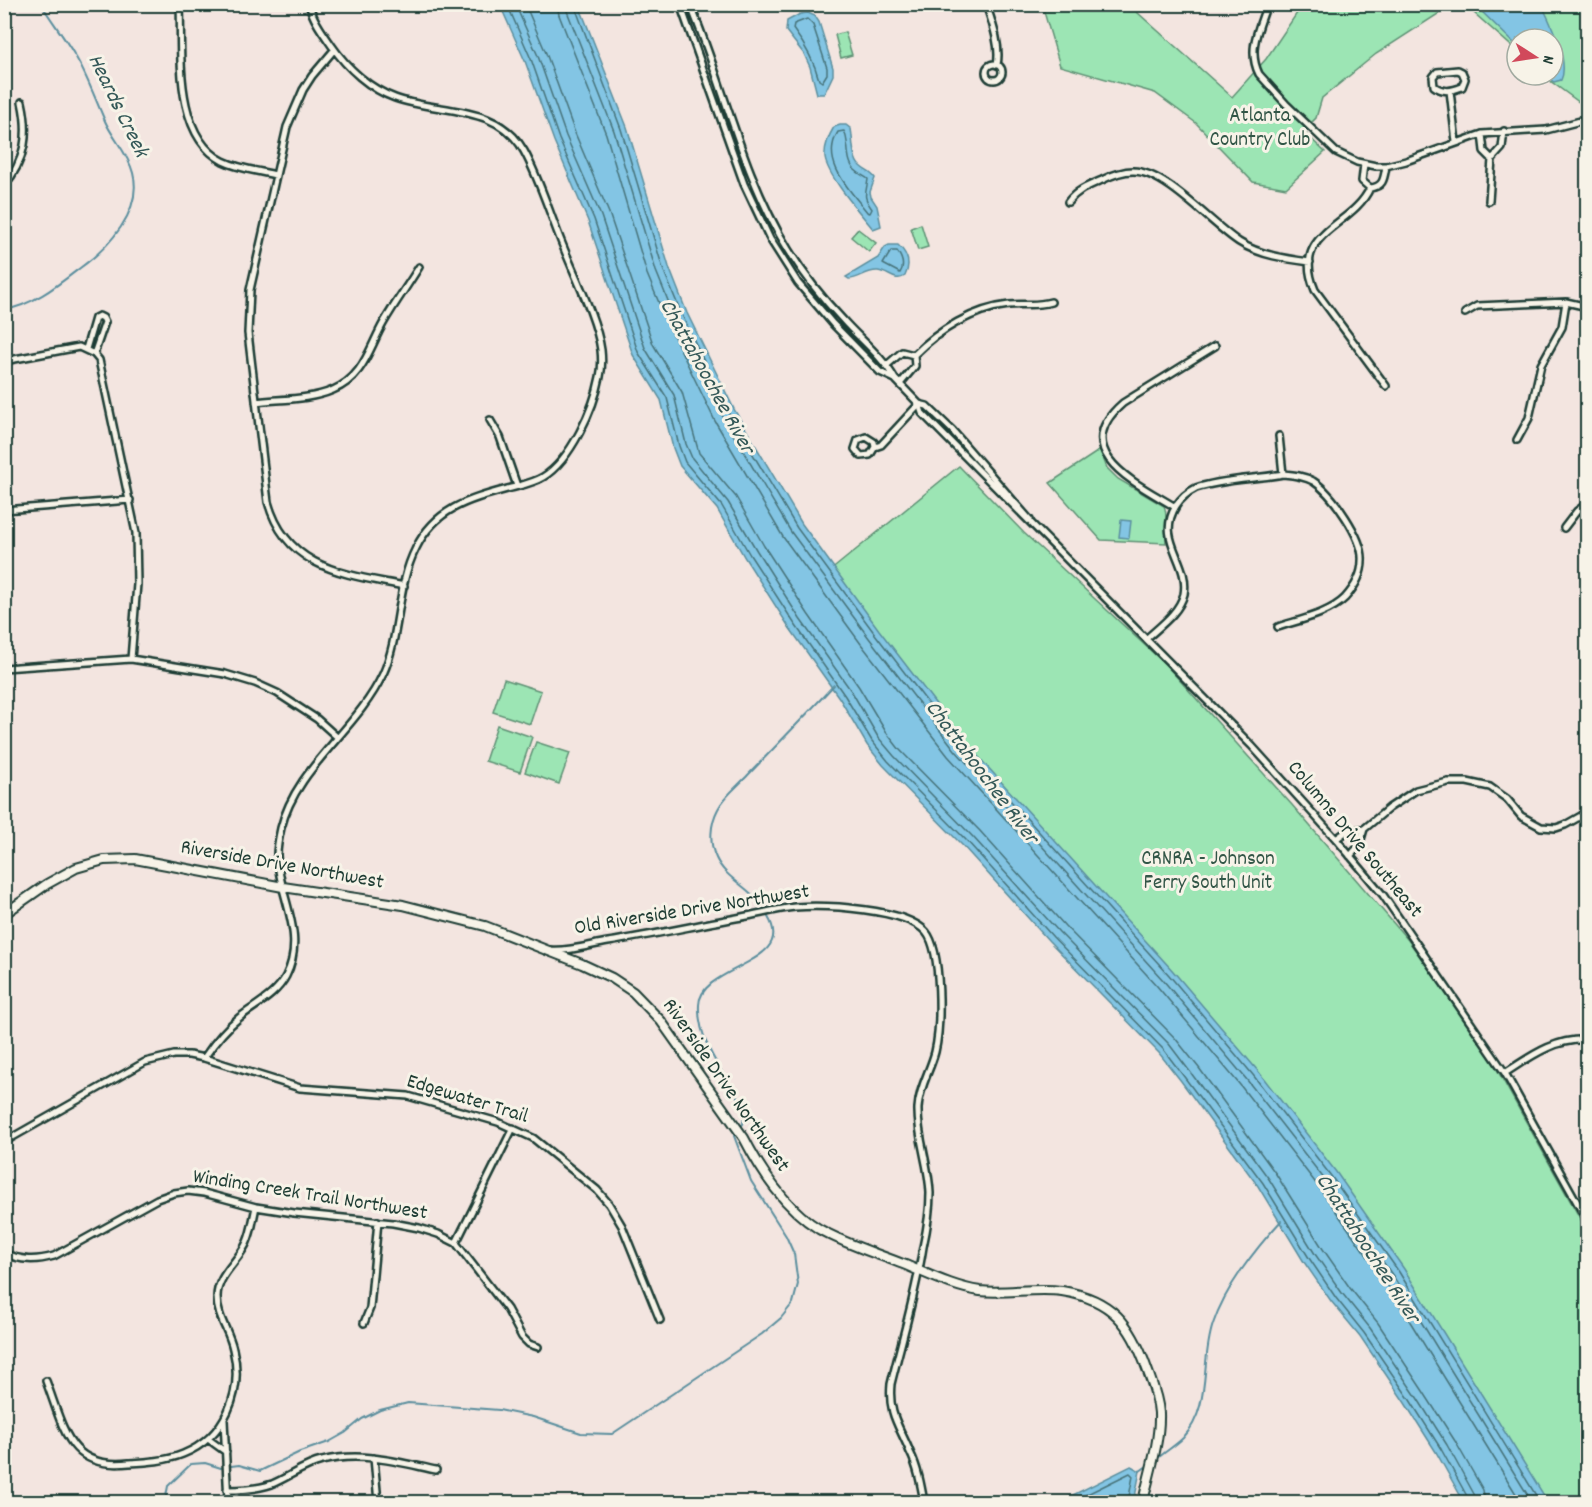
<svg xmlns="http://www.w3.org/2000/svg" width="1592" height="1507" viewBox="0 0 1592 1507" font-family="Dekko,sans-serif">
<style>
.green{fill:#9ce5b4;stroke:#5e9174;stroke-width:1.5}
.water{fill:#83c5e4;stroke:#5b8f9e;stroke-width:1.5}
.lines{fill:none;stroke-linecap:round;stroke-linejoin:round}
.shore{stroke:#47737a;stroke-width:1.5}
.stream{stroke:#5b8f9e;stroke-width:2}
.street-casing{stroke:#1f3d34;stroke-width:10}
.secondary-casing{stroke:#1f3d34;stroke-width:12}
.street{stroke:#f7f3e8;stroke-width:5}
.secondary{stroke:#f7f3e8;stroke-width:8}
.labels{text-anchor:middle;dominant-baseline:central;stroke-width:6;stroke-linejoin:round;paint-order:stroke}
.park-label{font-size:21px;fill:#325647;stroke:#f7f3e8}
.street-label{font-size:21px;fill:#1f3d34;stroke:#f7f3e8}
.water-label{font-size:22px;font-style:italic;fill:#335857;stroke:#f7f3e8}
</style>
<rect width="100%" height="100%" fill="#f3e5e0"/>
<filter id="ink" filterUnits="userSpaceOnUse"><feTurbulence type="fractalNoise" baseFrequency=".0167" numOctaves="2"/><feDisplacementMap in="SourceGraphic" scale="12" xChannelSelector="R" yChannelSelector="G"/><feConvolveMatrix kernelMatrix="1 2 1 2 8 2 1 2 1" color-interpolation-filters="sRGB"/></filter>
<g filter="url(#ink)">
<path class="green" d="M1042,5H1129L1232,97L1266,59L1299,10L1307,5H1452L1376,54L1322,98L1316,118L1303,131L1325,152L1286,188L1253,182L1196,123L1155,93L1060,66Z
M1465,5H1587V108L1542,75H1553V39H1517V51Z
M845,32L852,55L841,58L835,35Z
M921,224L928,247L918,250L911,228Z
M858,229L876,243L869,252L851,237Z
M1100,450L1107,468L1118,479L1164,506C1168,513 1165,533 1166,543L1101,540L1050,483Z
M959,466L1024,533L1165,664L1292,805L1408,940L1485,1048L1587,1231V1502H1534L1074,884L830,571Z
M504,679L541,691L530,724L493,712Z
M497,725L532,737L520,772L485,761Z
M536,742L570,753L559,784L525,772Z"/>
<path class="water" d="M500,5H579L627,127L669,267L687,313L735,411L802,524L879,630L965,742L1173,971L1258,1071L1336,1172L1404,1269L1548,1502H1464L1436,1452L1405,1403L1360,1336L1331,1301L1304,1262L1258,1186L1181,1081L1159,1053L1049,941L963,846L883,765L867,745L840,699L789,627L745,558L717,509L680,466L673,448L661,400L633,355L588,221L554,141L525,61Z
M1475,5H1542C1550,22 1570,62 1561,80L1554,82L1544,75H1553V39H1517V46Z
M808,13L815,16L819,22L833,68V75L824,94H817L810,67L804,54L786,31L787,21L800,14Z
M840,125H846L851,129C853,139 852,159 860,166C865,171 871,172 875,178L870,192L871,197L877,206L881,226L873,229C861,214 828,177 825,158C824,147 828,137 834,127Z
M889,245H898C908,254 911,264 905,276C895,283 889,272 878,271C867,270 859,279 849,279L846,277L878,258L885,247Z
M1121,520L1131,521L1129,538L1119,537Z
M1131,1466L1140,1471L1134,1502H1046L1063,1500Z"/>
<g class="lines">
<path class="shore" d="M507,4L531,59L559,139L594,219L638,352L667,398L679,446L685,462L722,506L750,555L794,623L845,696L872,741L888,761L968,842L1053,937L1163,1049L1185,1078L1263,1183L1309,1258L1336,1298L1364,1333L1410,1400L1441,1449L1468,1498V1502
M515,4L538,56L566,136L601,216L645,348L674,395L686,444L692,458L728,502L757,551L800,619L852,692L878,737L894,756L973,837L1059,932L1169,1044L1191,1073L1269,1179L1315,1254L1342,1293L1370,1328L1416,1396L1447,1445L1474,1494L1476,1502
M525,4L546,53L575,133L609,213L653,344L682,392L699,453L736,497L764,546L808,614L859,687L886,732L900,750L980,831L1065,926L1175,1038L1199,1068L1276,1174L1323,1249L1350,1288L1378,1323L1423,1391L1455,1441L1483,1490L1485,1502
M557,4L559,15L606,134L647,274L667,322L715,421L783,537L861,644L948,756L1157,986L1240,1085L1318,1186L1385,1281L1521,1502
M567,4V11L614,131L656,271L675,318L723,417L791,532L869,638L955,750L1163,980L1247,1080L1325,1180L1393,1276L1532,1502
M574,4L621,129L663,269L682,315L729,414L797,528L875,634L960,745L1169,975L1253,1075L1331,1176L1399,1272L1540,1502
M807,19L813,25L827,68V74L822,82L819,80C814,60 805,45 793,29L794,24Z
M844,131C850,142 845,161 855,170C859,174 864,176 868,179C866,195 862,195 872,209L870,213L867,212C849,189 820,161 838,132Z
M891,251H897C902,258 905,266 900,273L883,264Z
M1071,1502L1130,1473L1133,1476L1128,1502"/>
<path class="stream" d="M4,310C32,306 58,285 80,268C108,248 143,211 133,173C128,153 113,139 105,121C95,99 87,75 74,54C64,37 52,21 41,4
M760,903C747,886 725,878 716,858C709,843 710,824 718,809C725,795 738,786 748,775C777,745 806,715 834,685
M740,1128L743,1124L745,1109C727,1078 697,1043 699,1005C700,965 797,965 768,917
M1158,1458C1166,1451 1176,1445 1183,1438C1212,1407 1200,1362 1213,1324C1225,1288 1255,1249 1281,1221
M231,1466L239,1465L260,1471L300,1452L329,1442L345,1433L362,1419L380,1410L408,1403L499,1410L533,1417L581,1433L612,1434L762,1334L781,1318L793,1303L798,1284L794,1254L786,1236L751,1181L734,1136L736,1133
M1140,1471L1147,1466
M165,1502L168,1486L191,1464L205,1463L221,1468"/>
<defs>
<path id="street" d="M180,4C182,52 173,135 223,161C239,169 259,171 276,175
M680,4L744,184L770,239L798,283L833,324L880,372L895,379C882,356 861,340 844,321C823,299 804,275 788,249C742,174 724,85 690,4
M986,4C992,22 1001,46 997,65
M1267,4C1259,28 1247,50 1259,74L1286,104L1336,152L1357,162L1376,166H1386L1406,161L1482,134L1546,130L1588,119
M334,50L312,76L303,90L287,127L250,290L248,333L268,502C287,570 346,574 404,586
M986 72a8 8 0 1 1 16 0a8 8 0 1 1-16 0Z
M1458,70L1462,72L1465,79L1462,87C1452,91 1443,93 1434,86L1433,77L1437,72Z
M1450,91L1456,142
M1482,134L1484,151L1492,159
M1364,164L1362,181L1370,188C1384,187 1384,178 1386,166
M4,186C26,160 29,133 22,102
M1370,188C1352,228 1290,231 1315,290L1386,386
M1489,201L1492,159L1502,148L1504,131
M1068,202C1077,190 1088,186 1102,180C1112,175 1122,171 1133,171C1166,171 1211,224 1239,242C1259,255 1287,259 1310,262
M1465,313L1477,306L1566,302L1588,307
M86,349L95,318L99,316L103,318L105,322L94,354
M914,355C939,330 973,309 1009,305C1025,303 1033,307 1051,302
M4,361L79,347L94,354L99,360L136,533L137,584L131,659
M887,365L902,352L914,355
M895,379L919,404L927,406L952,430L1030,520
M900,384L915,366L914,355
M256,402C280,399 310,400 333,390C364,377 369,348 384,322C395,303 408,285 419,267
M919,404L922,413L1252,746L1336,839L1383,895L1505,1073L1588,1222
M490,420L500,437L517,486
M1279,436L1283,474
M1517,440L1529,418L1541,365L1562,327L1566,302
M875,447L874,442L866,437L858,440L855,449L861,456L870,455L875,447L881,445L919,404
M1175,507C1138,484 1066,452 1123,403L1215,346
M4,510L130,500
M1564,528L1577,511L1588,503
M1146,639C1160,626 1179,613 1184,594C1190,561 1155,540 1176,506C1181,498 1188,492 1196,488C1222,479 1256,479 1283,474C1294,475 1304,476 1313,481C1332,493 1364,539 1362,561C1362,575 1354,588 1345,598C1329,614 1299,620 1278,627
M4,668L131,659L225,674L255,683L277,693L317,719L337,737
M1336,839L1347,831L1364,829L1389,808L1416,790L1448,782H1467L1490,787L1507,799L1521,816L1541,827L1556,828L1565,825L1588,812
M1350,856L1359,846L1364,829
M550,950C568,952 590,945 608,942C653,935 697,925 742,917C759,914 778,909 795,907C826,905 905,908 926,932C942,951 941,1027 935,1052C930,1071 919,1088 918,1108C917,1137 929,1164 930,1193C930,1211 927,1229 923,1247C916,1293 902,1339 891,1384C888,1414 899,1425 910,1452C918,1468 921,1485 924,1502
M204,1058C214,1043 225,1029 240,1017C257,1004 276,995 286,976C307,935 279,897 277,855C277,847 279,837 281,828C296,767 357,730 383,674C401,634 396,587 416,548C436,507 471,499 511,488C522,485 533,483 543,477C571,460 594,408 600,377C602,368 602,359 601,350C597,320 575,276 563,246C550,215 540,180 524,151C497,103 439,114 395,98C370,89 347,68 332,46C323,33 313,20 309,4
M1505,1073C1531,1056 1555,1038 1588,1040
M4,1142L145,1062L174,1055H189L204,1058L300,1088L408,1096L498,1122L533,1138L597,1190L609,1204L622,1226L660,1320
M456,1243L513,1128
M4,1253C21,1261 36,1261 54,1256L157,1199L174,1193L188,1191L204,1193L256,1207L294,1213L393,1223L419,1228L438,1234L456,1243L507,1309L522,1337L529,1344L538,1347
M364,1323L370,1308L378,1221
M46,1381C64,1428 68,1470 129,1463C147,1462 166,1461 183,1454C225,1437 244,1392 233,1349C229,1330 217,1318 217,1297C217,1275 239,1261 247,1242C252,1231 253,1219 256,1207
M224,1420L228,1502
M208,1439L226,1452
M374,1458L378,1502
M227,1490C242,1490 258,1489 272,1484C289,1477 304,1465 322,1461C361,1451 398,1462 436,1470"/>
<path id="secondary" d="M4,914L47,884L76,868L104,860L135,859L283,887L403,905L485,926L582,964L612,978L633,992L661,1021L744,1138C762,1173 785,1208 819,1229C845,1244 875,1253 903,1264C928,1274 953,1287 980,1291C1007,1294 1035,1287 1062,1291C1112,1299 1131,1324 1147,1369C1152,1383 1158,1397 1159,1413C1160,1442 1149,1474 1143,1502"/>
</defs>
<use href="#street" class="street-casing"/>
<use href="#secondary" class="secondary-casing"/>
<use href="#street" class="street"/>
<use href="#secondary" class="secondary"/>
</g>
</g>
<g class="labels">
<g class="park-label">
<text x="1260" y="117">Atlanta<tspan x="1260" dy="24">Country Club</tspan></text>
<text x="1208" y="860">CRNRA - Johnson<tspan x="1208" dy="24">Ferry South Unit</tspan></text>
</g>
<g class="street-label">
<text transform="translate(1354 840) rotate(50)">Columns Drive Southeast</text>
<text transform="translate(282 866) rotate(10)">Riverside Drive Northwest</text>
<text transform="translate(692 911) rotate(-9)">Old Riverside Drive Northwest</text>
<text transform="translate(725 1086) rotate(55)">Riverside Drive Northwest</text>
<text transform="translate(467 1100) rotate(17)">Edgewater Trail</text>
<text transform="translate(310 1196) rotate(9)">Winding Creek Trail Northwest</text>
</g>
<g class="water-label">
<text transform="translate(117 106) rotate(64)">Heards Creek</text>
<text transform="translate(706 377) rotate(61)">Chattahoochee River</text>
<text transform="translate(981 773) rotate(53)">Chattahoochee River</text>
<text transform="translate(1367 1249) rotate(57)">Chattahoochee River</text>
</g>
</g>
<rect width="1592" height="1507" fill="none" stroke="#f7f3e8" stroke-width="24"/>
<rect x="12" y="12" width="1568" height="1483" fill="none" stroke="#1f3d34" stroke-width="2" filter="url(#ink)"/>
<g transform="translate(1535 57) rotate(102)"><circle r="28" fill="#f7f3e8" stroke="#a1aaa0" stroke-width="1.5"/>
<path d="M0-4.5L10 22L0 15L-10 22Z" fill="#d1495b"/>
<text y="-9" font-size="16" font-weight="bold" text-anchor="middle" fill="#1f3d34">N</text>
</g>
</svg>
